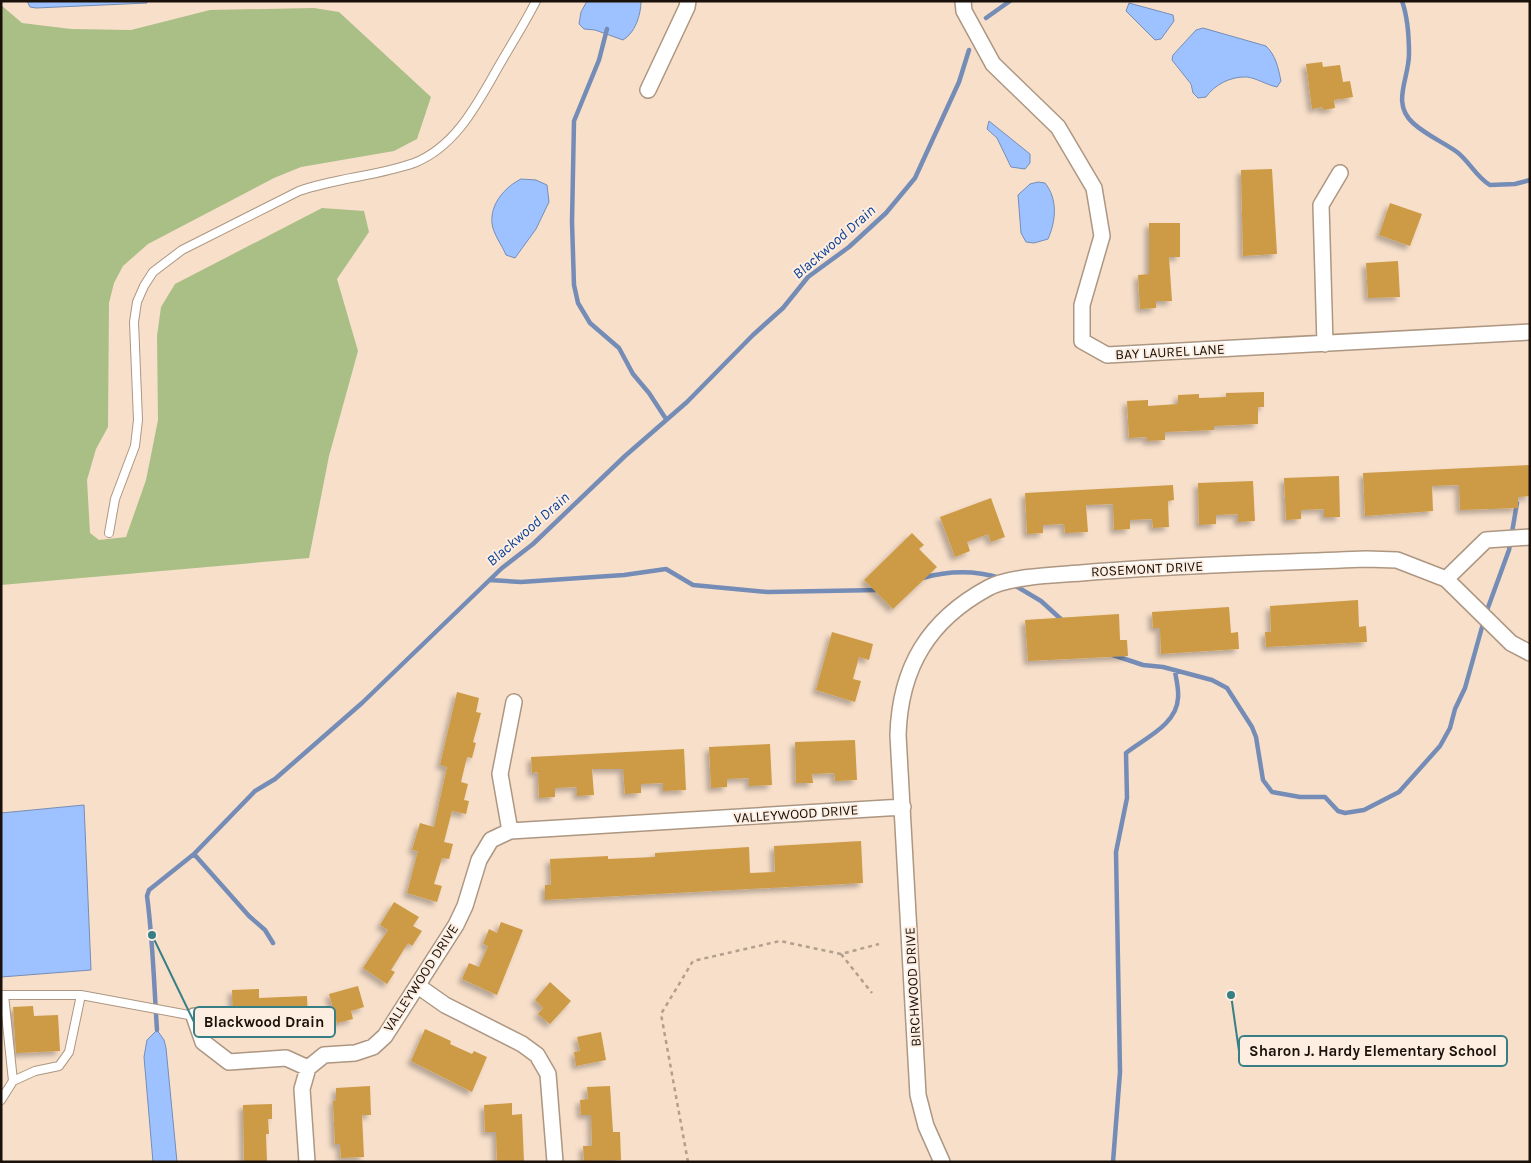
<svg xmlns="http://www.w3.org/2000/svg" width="1531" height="1163" viewBox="0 0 1531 1163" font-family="Karla,sans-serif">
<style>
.green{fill:#aabf85}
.water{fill:#9dc2ff;stroke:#758db6}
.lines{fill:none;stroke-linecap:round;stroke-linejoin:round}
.stream{stroke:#758db6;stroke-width:4.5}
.building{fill:#cd9b44;filter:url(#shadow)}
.service-casing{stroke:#ad9782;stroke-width:10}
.minor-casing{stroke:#ad9782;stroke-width:18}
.path{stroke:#b29f8e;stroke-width:2.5;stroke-dasharray:4 4;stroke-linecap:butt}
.service{stroke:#fff;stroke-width:8}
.minor{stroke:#fff;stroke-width:15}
.labels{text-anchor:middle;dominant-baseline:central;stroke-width:4;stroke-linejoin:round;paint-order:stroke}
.street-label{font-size:14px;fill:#19110a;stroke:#fdeee1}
.water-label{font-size:15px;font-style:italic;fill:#0d4196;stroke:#fdeee1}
.leader{fill:none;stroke:#377f85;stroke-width:2}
.callout-dot{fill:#377f85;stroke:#fdeee1;stroke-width:2}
.callout{fill:#fdeee1;stroke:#377f85;stroke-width:2}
.callout-label{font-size:15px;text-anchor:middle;font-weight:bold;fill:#19110a}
</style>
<defs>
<filter id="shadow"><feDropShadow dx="-4" dy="4" stdDeviation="2.5" flood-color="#0004"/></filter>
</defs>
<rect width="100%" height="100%" fill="#f7dfca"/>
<path class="green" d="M1,5L22,23L71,29L131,30L210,10L314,8L339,12L431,97L417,139L394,151L301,167L274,178L148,244L123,266L114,283L109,303L108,427L96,449L87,480L90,533L99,540L126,537L146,480L158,420L157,336L161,307L175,284L322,208L364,211L369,232L337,279L358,351L329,456L309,558L1,585Z"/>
<path class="water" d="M27,1H147V3L36,8L30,7Z
M587,1H641C641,15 635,33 623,40L595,30L584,29L579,24L581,12Z
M1129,3L1173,15L1174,21L1161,39L1155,40L1126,11Z
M1203,28L1266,46C1276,56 1278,67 1281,81L1277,87C1267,85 1256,78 1247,77C1231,76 1214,85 1206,97L1198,98L1193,93L1191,84L1172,60L1173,55L1196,30Z
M989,121L1030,154V163L1025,169L1011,167L997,138L987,129Z
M521,179L536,180L547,185L549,202L536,229L515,258L506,255C502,245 493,234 492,223C490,204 505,187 521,179Z
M1038,182L1045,183C1058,199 1056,221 1048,239L1034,243L1026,242L1021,233L1018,195L1030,184Z
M84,805L91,970L1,977V813Z
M157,1030L164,1040L166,1048L177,1162H153L144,1057L147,1040Z"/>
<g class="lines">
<path class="stream" d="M1402,1C1408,18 1409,37 1409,54C1409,79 1391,103 1413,123C1426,135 1443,142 1457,152C1469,161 1477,178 1490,185L1515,184L1530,180
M986,18L1010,1
M607,29L599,60L574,121L572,222L574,285L578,303L590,323L619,348L633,374L649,393L666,419
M922,578C947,571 975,570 1000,578
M490,580L521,582L624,575L666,569L693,585L735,589L768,592L878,590
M1014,585L1041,601L1063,621
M1486,613L1509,550L1517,503
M1113,655L1143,665L1163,667L1212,680L1227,688L1252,727L1256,737L1263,780L1272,792L1300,797H1325L1338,811L1345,813L1364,810L1399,792L1440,746L1450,728L1455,709L1465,688L1484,620
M194,854L249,916L265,930L273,943
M157,1030C154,985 153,941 147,896L149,890L194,854L255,791L275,779L362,703L502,568L533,544L625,456L687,402L753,335L783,308L808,277L849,247L886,213L915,178L959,82L969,50
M1113,1162L1120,1072L1116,852L1127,798L1126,753C1143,739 1177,725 1178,698C1179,689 1176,679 1175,671"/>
</g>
<path class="building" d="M1322,62L1323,67L1340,65L1343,82L1350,81L1353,97L1334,100L1335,108L1323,110L1322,107L1312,109L1306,64Z
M1272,169L1277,254L1243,256L1241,170Z
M1390,203L1422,214L1410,246L1379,235Z
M1149,223H1180V257H1169L1172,301H1156V308L1140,309L1138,275L1149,274Z
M1398,261L1400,297L1368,298L1366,263Z
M1264,392V407H1258V424L1214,426V430L1165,432V440L1147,441V437L1129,438L1127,401L1148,400V406L1178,404V395L1199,394V398L1226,397V393Z
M1530,465V496L1518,497V508L1460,510L1459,485L1432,486L1433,511L1365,516L1363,473Z
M1339,476L1340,517H1324V509L1301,510V519L1286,520L1284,478Z
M1253,481L1255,521L1238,522V514L1216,515V524L1199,525L1198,483Z
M1173,485L1174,500L1168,501L1169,527L1153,528L1152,519L1130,520V529L1114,530L1113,504L1086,505L1088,532L1065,533L1064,524L1043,525V533L1027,534L1025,493Z
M991,498L1005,537L991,542L988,534L967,542L970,551L955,557L940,517Z
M912,533L924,545L919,549L937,567L893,609L864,580Z
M1358,600L1359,627L1366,626L1367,642L1266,647L1265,632H1271L1270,606Z
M1229,607L1231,633L1238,632L1239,649L1161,654L1160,628H1153L1152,612Z
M1119,614L1120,640H1127L1128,656L1028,661L1025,620Z
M832,632L873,644L869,660L859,657L853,679L861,681L855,702L816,690Z
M457,692L479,698L476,712L481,713L473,742L476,743L472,758L467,757L461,782L468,784L464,800L469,801L466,814L452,811L444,842L453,844L449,859L442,858L434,884L442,886L437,902L407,893L418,851L412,850L420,823L434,827L447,767L440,765Z
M855,740L857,780L835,781L834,773L812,774L813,783H796L795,742Z
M770,744L772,785L749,786V778L727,779V787L711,788L709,747Z
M684,749L686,790L663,791V783L641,784V793L625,794L623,769H592L594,795L577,796V787L555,788V797L539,798L538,772L532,773L531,757Z
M861,841L863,883L545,900V885H551L550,859L608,856V859L655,857V853L749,847L750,873L775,872L774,846Z
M394,902L419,917L413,926L422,931L412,946L408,943L391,970L395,972L387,984L363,968L388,930L380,925Z
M501,922L523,930L497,995L462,979L469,963L479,967L488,946L483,944L489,929L497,933Z
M550,982L571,1001L550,1024L538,1014L543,1008L535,1000Z
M358,986L364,1007L351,1011L353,1019L337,1023L329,994Z
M259,989V998L307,996L308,1019L295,1020L296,1025L278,1026V1017L249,1018V1027L233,1028L232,990Z
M33,1006L34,1016L58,1015L60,1051L16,1053L13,1007Z
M425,1029L451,1041L450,1044L472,1054L474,1051L487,1057L472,1092L411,1061Z
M601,1032L606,1060L576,1066L574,1052L580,1051L577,1037Z
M370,1086L371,1115H362L364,1157L341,1158L340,1144H335L333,1101L336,1100V1088Z
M610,1086L613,1132H620L621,1160L584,1161L583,1146H592L591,1115H581L580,1100L588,1099L587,1087Z
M512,1103V1115L522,1114L524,1162H497L496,1132H485L484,1105Z
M272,1104V1119H268L269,1134H266L267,1162H244L243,1105Z"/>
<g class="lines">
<defs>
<path id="service" d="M109,533L115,499L135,446L138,420L134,322L137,302L144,286L153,272L182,250L299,191C336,178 377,176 414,163C457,146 478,102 500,64C512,43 525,23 536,1
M1,995H81L194,1016
M4,995L13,1081
M1,1100L13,1081L35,1071L59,1066L69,1052L81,995"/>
<path id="minor" d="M963,1L964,11L993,64L1058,127L1094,188L1102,236L1082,305V341L1107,355L1530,332
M648,90L687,7L688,1
M1325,344L1321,205L1340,173
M1446,579L1486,540L1530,537
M510,831L500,774L514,702
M418,986L445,1005L522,1044L537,1055L548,1074L555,1162
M194,1016L203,1042L229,1062L286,1058L308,1068L324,1055L355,1053L373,1047L385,1036L456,925L465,906L479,860L491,840L510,831L903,807
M307,1162L302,1089L308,1068
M942,1162L926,1126L918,1095L898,735C900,667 929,620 988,588C1011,576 1055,575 1081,573C1176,565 1271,563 1366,559L1397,560L1446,579L1511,643L1530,653"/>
</defs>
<use href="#service" class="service-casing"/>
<use href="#minor" class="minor-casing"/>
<path class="path" d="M841,954L872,993
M688,1162L661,1014L693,961L780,941L841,954L879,944"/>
<use href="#service" class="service"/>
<use href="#minor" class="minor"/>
</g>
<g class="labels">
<g class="street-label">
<text transform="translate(1170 352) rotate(-3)">BAY LAUREL LANE</text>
<text transform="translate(1147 569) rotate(-3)">ROSEMONT DRIVE</text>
<text transform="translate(796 814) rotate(-4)">VALLEYWOOD DRIVE</text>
<text transform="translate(421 978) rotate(-57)">VALLEYWOOD DRIVE</text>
<text transform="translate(913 987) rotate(-93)">BIRCHWOOD DRIVE</text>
</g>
<g class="water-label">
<text transform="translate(834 242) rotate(-41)">Blackwood Drain</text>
<text transform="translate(528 529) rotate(-41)">Blackwood Drain</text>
</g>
</g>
<path class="leader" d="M152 935L194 1022M1231 995L1239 1051"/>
<g class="callout-dot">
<circle cx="152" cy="935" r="5"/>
<circle cx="1231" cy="995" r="5"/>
</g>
<g class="callout">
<rect x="194" y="1007" width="141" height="30" rx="5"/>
<rect x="1239" y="1036" width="268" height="30" rx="5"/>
</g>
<g class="callout-label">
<text x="264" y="1027">Blackwood Drain</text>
<text x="1373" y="1056">Sharon J. Hardy Elementary School</text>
</g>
<rect width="1531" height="1163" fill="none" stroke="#19110a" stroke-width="5"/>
</svg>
